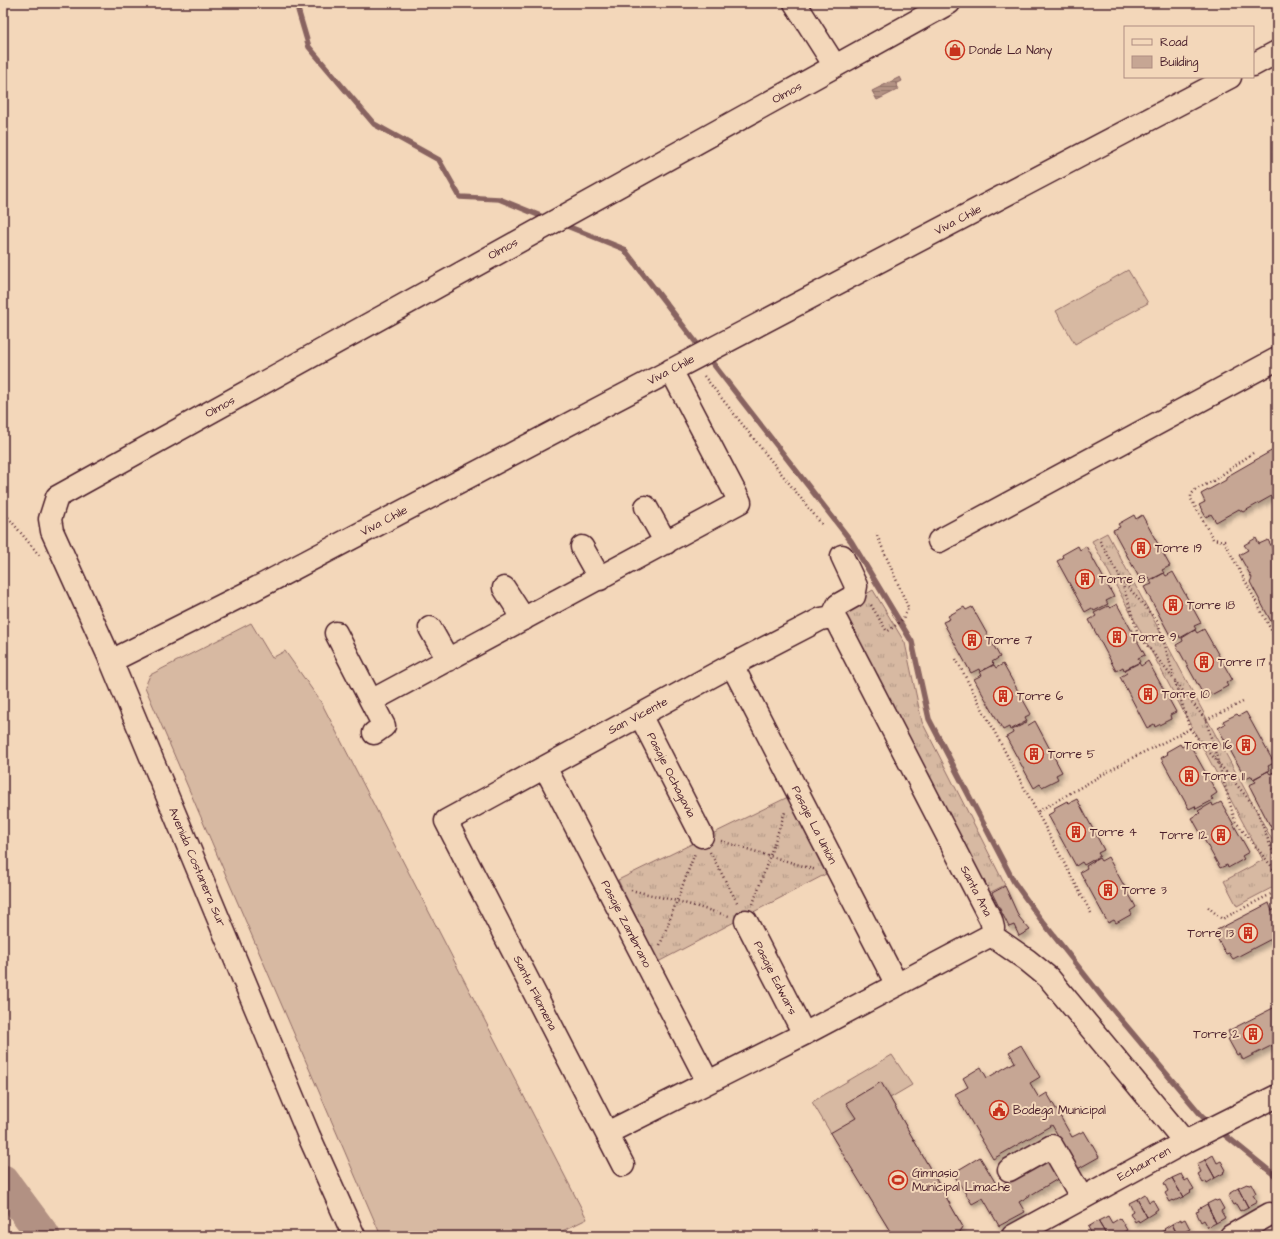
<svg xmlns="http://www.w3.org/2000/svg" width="1280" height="1239" viewBox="0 0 1280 1239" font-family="'Architects Daughter',sans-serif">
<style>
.grass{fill:url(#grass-tufts);stroke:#906c66}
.pitch{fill:#d7b9a2;stroke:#906c66}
.water{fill:url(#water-rules);stroke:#886360}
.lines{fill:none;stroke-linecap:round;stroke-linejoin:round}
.stream{stroke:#886360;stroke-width:5.5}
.river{stroke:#b29183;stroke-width:33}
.building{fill:#c6a694;stroke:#4a1f2b;filter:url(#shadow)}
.minor-casing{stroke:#4a1f2b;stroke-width:25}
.path{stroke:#4a1f2b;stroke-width:2.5;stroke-dasharray:1 3;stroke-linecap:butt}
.minor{stroke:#f3d7ba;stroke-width:22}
.labels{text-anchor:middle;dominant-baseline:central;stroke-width:4;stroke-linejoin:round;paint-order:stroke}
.poi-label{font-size:12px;fill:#4a1f2b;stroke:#f3d7ba;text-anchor:start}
.street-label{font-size:12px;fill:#4a1f2b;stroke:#f3d7ba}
</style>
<defs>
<pattern id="grass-tufts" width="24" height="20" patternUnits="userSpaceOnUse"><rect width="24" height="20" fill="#d7b9a2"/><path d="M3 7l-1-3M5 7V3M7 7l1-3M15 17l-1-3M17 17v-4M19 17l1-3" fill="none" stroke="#b09684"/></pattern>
<pattern id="water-rules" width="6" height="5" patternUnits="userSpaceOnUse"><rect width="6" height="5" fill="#b29183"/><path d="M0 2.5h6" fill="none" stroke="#93766b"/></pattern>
<filter id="shadow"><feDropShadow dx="2.5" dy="4.5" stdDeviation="2" flood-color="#0004"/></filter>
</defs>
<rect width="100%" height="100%" fill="#f3d7ba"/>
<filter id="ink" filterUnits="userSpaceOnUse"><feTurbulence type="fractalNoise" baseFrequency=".025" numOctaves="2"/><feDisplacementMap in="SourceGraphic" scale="8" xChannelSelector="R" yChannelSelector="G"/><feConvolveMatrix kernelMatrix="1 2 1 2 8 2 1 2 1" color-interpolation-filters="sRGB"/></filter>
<g filter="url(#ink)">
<path class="grass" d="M1107,533L1277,849V885L1237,906L1224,881L1263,860L1092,541Z
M873,590L905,643L922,722L1005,885L987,894L844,616L849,604Z
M788,797L826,874L658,962L618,880Z"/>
<path class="pitch" d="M1128,270L1148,303L1075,344L1056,311Z
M251,623L272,658L285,651L321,702L587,1219L552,1236H381L145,687L150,675Z
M892,1055L912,1085L890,1098L963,1227L957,1236H893L812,1102Z"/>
<path class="water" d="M900,77L902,81L896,84L899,89L877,100L872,91Z"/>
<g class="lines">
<path class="stream" d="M296,3L309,47L374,124L439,160L460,197L499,199L548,219
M562,224L624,249L698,345
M711,361L851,541L912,642L929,719L1014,882L1039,917L1103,998L1202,1116L1212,1124
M1220,1131L1277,1177"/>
<path class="river" d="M3,1181L44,1236"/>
</g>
<path class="building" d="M1273,450L1277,452V493L1243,512L1239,509L1216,522L1211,514L1206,517L1199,505L1205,502L1201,494L1226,480V477Z
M1134,515L1136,519L1142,515L1170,566L1162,570L1164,573L1150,580L1148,577L1141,581L1113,530L1120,527L1118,524Z
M1256,538L1259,544L1268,540L1277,556V629H1275L1250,582L1252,578L1239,555L1248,550L1244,545Z
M1078,546L1080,550L1086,546L1114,597L1106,601L1108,604L1094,611L1092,608L1085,612L1057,561L1063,558L1062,555Z
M1173,572L1201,623L1194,626L1196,629L1180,638L1179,635L1172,639L1144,587L1152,584L1150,581L1164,573L1166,576Z
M1117,604L1145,655L1138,658L1140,662L1124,670L1123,667L1116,671L1089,620L1096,616L1094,613L1108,606L1110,608Z
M964,607L966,610L972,607L1000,657L992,662L994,664L980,672L979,669L971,673L943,622L950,619L948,616Z
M1204,629L1232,679L1226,683L1228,686L1211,695L1210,692L1204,696L1176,645L1183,641L1182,638L1195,630L1197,633Z
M1148,661L1176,712L1170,715L1171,719L1155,727L1154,724L1147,728L1120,677L1127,673L1125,670L1139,663L1141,666Z
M1003,664L1031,714L1025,717L1027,721L1010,730L1009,727L1003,730L974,679L982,675L980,672L994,665L996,668Z
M1246,712L1274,763L1268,766L1270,770L1253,779L1252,776L1246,779L1218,728L1225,724L1223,721L1237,714L1239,716Z
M1035,721L1062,772L1056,775L1058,779L1042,787L1040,784L1034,788L1006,737L1013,733L1012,730L1026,723L1027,726Z
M1189,743L1217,793L1211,797L1213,800L1196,809L1195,806L1189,809L1161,758L1168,754L1166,752L1180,744L1182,747Z
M1277,770V836L1276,837L1249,785L1256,782L1254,779L1268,771L1270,774Z
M1077,799L1104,850L1098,853L1100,856L1084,865L1082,862L1076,866L1048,815L1055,811L1054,808L1067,801L1069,803Z
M1221,802L1249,852L1242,856L1244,859L1228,868L1227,865L1220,868L1192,818L1200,813L1198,811L1212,803L1213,806Z
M1108,857L1136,907L1130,911L1132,914L1116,923L1114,920L1108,923L1080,872L1087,868L1086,866L1099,858L1101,861Z
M1005,886L1019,917L1030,930L1019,936L1014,925L1009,927L992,893Z
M1269,903L1272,911L1275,909L1277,913V936L1233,959L1229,953L1226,954L1217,938L1220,937L1217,930Z
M1277,1006V1043L1243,1060L1240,1054L1237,1055L1228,1039L1231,1038L1228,1031Z
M1021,1045L1040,1077L1030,1083L1039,1098L1047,1093L1072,1137L1084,1131L1099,1157L1074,1171L1061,1141L1052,1125L993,1159L955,1094L968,1087L963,1078L981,1067L987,1078L1015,1062L1009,1052Z
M881,1082L963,1227L957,1236H893L830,1133L856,1118L846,1103Z
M1213,1155L1217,1163L1221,1161L1226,1170L1223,1172L1224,1173L1215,1178L1205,1160Z
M980,1157L998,1187L1050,1157L1061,1177L1019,1202L1025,1212L999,1226L983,1198L972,1204L953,1173Z
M1205,1160L1215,1178L1207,1183L1206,1181L1203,1183L1198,1174L1201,1172L1197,1164Z
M1181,1174L1185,1181L1188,1179L1194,1189L1190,1191L1191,1192L1183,1197L1172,1178Z
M1172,1178L1183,1197L1174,1201L1173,1200L1170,1202L1165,1193L1168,1191L1164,1183Z
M1251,1183L1256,1193L1253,1195L1257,1202L1248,1207L1238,1188L1247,1184L1248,1185Z
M1238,1188L1248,1207L1240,1211L1236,1204L1233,1205L1228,1196L1231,1194L1230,1193Z
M1145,1194L1149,1202L1153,1200L1158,1209L1155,1211V1212L1147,1217L1137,1199Z
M1137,1199L1147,1217L1139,1222L1138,1220L1135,1222L1130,1213L1133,1211L1129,1203Z
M1215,1200L1216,1201L1219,1200L1224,1209L1221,1211L1225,1218L1216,1223L1207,1204Z
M1207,1204L1216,1223L1208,1227L1204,1220L1201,1222L1196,1212L1199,1211L1198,1209Z
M1108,1216L1112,1223L1120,1218L1127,1230L1116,1236L1114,1232L1107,1236L1098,1221Z
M1181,1219V1221L1185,1219L1190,1229L1186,1231L1189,1236H1178L1172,1224Z
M1098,1221L1107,1236H1089L1092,1234L1088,1227Z
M1172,1224L1178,1236H1163L1161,1232L1165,1230L1164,1229Z"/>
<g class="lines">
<defs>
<path id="minor" d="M795,3L835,66
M1253,65L1277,52
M646,507L666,543
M939,541L1277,359
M582,547L600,579
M504,588L524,619
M832,617L837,622L991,920L993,928L991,935L1027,960L1049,978L1185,1142
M832,617L838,605L854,596L856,586L842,556
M430,628L448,660
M336,633L371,701L740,502L671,370
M111,661L249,592L1230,77
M732,665L897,985
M371,701L384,726L374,733
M640,715L702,836
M545,767L708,1082
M746,921L804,1034
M607,1133L804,1034L991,935
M623,1165L446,821L732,665L821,619L832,617
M1009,1170L1052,1146L1082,1198
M354,1236L309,1136L111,661L52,531L50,519L57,497L949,3
M1013,1236L1185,1142L1277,1096
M1231,1236L1270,1214"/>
</defs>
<use href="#minor" class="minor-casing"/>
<path class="path" d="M704,376L823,526
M1253,453L1213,481L1195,490L1191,495V499L1213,539L1224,541L1277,641
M3,511L39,555L42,556
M1100,541L1121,579L1138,634L1206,720L1235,821L1277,873
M1123,581L1158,622L1174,677
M871,605L886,630L888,631C896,626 907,616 908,607L876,533
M956,659L1037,812
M1175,682L1190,729
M1206,720L1245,701
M721,841L816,870
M710,852L738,904
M631,890L677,901L729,916
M753,904L785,812
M1208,907L1222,919L1277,891
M1091,913L1037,812L1132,758L1190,729L1256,808L1277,863
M660,945L695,853"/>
<use href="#minor" class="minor"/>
</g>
</g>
<defs>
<symbol id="shop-ring" viewBox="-11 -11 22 22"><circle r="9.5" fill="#f3d7ba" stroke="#c8321e" stroke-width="1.5"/><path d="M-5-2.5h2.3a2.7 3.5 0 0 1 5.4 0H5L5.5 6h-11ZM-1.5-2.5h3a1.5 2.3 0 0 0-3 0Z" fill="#c8321e"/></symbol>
<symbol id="building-ring" viewBox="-11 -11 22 22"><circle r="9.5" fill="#f3d7ba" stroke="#c8321e" stroke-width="1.5"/><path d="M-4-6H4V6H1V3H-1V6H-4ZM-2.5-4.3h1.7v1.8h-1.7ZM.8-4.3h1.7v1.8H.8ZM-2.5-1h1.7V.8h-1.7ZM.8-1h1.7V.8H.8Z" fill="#c8321e"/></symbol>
<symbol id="civic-ring" viewBox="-11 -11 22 22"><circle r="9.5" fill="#f3d7ba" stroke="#c8321e" stroke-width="1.5"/><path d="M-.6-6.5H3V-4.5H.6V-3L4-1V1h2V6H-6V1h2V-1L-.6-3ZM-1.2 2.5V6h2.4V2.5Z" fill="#c8321e"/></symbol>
<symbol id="stadium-ring" viewBox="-11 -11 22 22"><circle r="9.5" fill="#f3d7ba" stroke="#c8321e" stroke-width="1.5"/><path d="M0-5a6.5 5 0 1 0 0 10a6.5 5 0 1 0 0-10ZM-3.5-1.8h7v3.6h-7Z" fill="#c8321e"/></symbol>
</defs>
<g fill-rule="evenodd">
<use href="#shop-ring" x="944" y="39" width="22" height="22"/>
<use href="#building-ring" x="1130" y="537" width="22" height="22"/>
<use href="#building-ring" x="1074" y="568" width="22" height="22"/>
<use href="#building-ring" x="1162" y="594" width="22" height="22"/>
<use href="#building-ring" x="1106" y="626" width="22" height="22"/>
<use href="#building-ring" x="961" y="629" width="22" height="22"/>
<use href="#building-ring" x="1193" y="651" width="22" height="22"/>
<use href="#building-ring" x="1137" y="683" width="22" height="22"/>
<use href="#building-ring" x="992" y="685" width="22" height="22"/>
<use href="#building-ring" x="1235" y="734" width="22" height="22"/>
<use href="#building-ring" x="1023" y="743" width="22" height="22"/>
<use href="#building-ring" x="1178" y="765" width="22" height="22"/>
<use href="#building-ring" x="1065" y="821" width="22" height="22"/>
<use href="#building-ring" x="1210" y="824" width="22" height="22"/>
<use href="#building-ring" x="1097" y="879" width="22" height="22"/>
<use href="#building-ring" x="1237" y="922" width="22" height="22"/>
<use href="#building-ring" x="1242" y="1023" width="22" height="22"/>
<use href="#civic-ring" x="988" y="1099" width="22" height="22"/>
<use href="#stadium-ring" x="887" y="1169" width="22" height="22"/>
</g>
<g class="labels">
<g class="poi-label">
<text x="969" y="50">Donde La Nany</text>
<text x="1155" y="548">Torre 19</text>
<text x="1099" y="579">Torre 8</text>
<text x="1187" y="605">Torre 18</text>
<text x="1131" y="637">Torre 9</text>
<text x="986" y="640">Torre 7</text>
<text x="1218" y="662">Torre 17</text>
<text x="1162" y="694">Torre 10</text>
<text x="1017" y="696">Torre 6</text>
<text x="1232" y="745" text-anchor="end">Torre 16</text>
<text x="1048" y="754">Torre 5</text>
<text x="1203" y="776">Torre 11</text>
<text x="1090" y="832">Torre 4</text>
<text x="1207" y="835" text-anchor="end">Torre 12</text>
<text x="1122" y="890">Torre 3</text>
<text x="1234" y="933" text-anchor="end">Torre 13</text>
<text x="1239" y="1034" text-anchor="end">Torre 2</text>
<text x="1013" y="1110">Bodega Municipal</text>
<text x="912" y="1173">Gimnasio<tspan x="912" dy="14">Municipal Limache</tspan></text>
</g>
<g class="street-label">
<text transform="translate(787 93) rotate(-29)">Olmos</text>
<text transform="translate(958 220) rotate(-28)">Viva Chile</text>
<text transform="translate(503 249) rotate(-29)">Olmos</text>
<text transform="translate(671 370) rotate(-28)">Viva Chile</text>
<text transform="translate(220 407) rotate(-29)">Olmos</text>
<text transform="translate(384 521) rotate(-28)">Viva Chile</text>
<text transform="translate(638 716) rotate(-28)">San Vicente</text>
<text transform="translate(671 775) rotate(63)">Pasaje Ochagavia</text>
<text transform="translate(814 825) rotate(63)">Pasaje La Unión</text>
<text transform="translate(197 867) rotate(67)">Avenida Costanera Sur</text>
<text transform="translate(976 891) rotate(63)">Santa Ana</text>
<text transform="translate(626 924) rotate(63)">Pasaje Zambrano</text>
<text transform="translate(775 978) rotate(63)">Pasaje Edwars</text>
<text transform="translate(535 993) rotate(63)">Santa Filomena</text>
<text transform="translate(1144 1164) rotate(-29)">Echaurren</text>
</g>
</g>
<rect width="1280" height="1239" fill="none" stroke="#f3d7ba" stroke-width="16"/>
<rect x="8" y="8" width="1264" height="1223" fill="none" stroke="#4a1f2b" stroke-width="1.5" filter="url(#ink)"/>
<rect x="1124" y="26" width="130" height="52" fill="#f3d7ba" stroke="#af8d81"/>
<rect x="1132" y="39" width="20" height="6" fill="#f3d7ba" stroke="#af8d81"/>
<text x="1160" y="46" font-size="12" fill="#4a1f2b">Road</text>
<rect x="1132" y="56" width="20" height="12" fill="#c6a694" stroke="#af8d81"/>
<text x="1160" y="66" font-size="12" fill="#4a1f2b">Building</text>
</svg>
